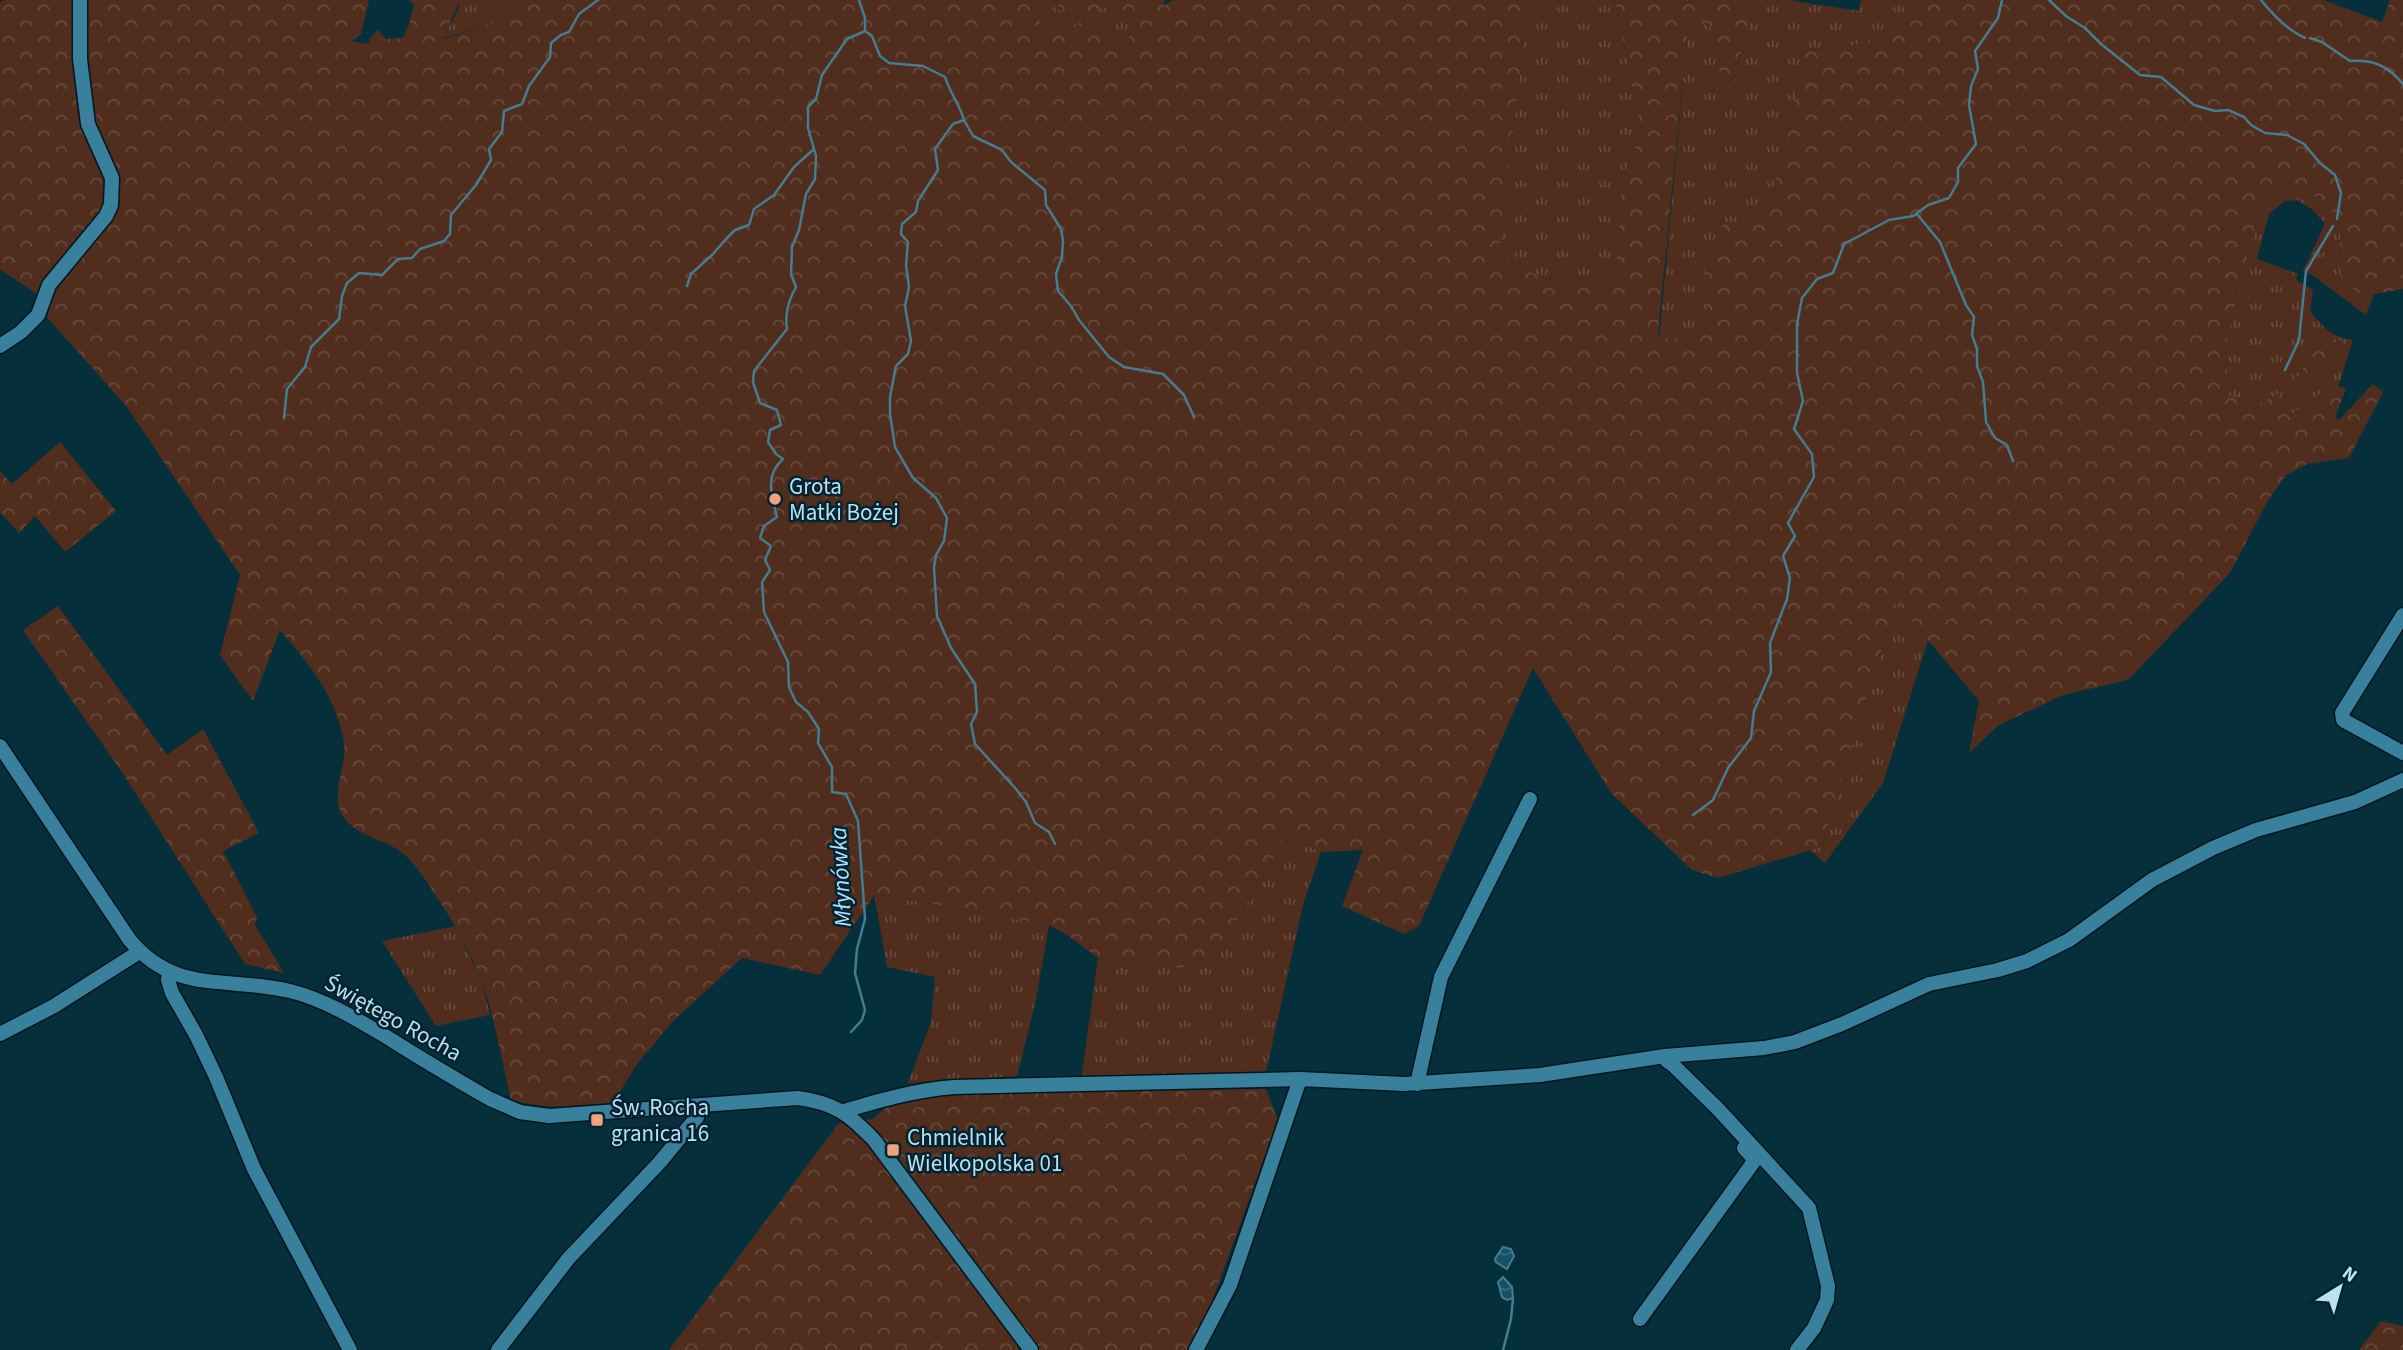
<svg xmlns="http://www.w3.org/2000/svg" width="2403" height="1350" viewBox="0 0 2403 1350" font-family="'Source Sans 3',sans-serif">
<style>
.grass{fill:url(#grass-tufts)}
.forest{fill:url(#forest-crowns);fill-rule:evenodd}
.water{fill:url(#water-waves);stroke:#457c90;stroke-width:2}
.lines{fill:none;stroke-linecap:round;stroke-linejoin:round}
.stream{stroke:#457c90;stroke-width:2.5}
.minor-casing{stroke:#01151e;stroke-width:17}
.minor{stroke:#38809b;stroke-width:14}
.poi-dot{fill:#f1a17c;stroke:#002532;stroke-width:2.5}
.labels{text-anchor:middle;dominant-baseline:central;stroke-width:5;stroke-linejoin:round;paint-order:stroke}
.poi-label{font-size:23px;fill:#bddfee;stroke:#002532;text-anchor:start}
.street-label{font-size:23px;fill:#bddfee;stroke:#002532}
.water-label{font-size:24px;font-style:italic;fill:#a8e5ff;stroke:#002532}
</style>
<defs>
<pattern id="grass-tufts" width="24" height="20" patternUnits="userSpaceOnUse" patternTransform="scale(1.75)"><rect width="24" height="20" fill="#502d1d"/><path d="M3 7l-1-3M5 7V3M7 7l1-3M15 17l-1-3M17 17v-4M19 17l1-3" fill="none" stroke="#674b3e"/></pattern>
<pattern id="forest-crowns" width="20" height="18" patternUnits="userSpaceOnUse" patternTransform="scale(1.75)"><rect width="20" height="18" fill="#502d1d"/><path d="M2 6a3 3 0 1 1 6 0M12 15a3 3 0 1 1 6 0" fill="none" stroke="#674b3e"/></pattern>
<pattern id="water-waves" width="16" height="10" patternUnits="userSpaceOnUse" patternTransform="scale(1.75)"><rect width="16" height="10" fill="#125268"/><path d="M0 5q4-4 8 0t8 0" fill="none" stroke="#336a7e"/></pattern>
</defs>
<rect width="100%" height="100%" fill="#062f3c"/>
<path class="grass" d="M460,0H511L493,24L443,38L458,10Z
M1043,0H1060L1058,9L1085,20C1071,36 1053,31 1038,20Z
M1096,0H1105L1104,7L1142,18L1118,51L1100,34L1104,28Z
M1529,0H1615L1641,131L1622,180L1616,277L1547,280L1498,256Z
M1676,0H1788L1859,11L1861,0H1922L1920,17L1857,45L1806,50L1767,215L1751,220L1723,224L1700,290L1718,332L1659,340L1689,16L1716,30L1719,50L1734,89L1737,66L1752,14L1723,1L1675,3Z
M2295,187L2308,191L2336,215L2340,226L2341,281L2363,296L2374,294L2366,315L2314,276L2303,271L2325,223L2313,210L2297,200L2285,201L2269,214L2257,259L2298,274L2296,280L2313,290L2310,311C2322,326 2333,338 2353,340L2338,387L2332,385L2288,417L2248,410L2229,394L2225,347L2255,226L2271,193Z
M1896,602L1928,640L1883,783L1825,863L1810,850L1821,847Z
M1286,835L1321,852L1304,901L1266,1072L1081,1080L1098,958L1179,968L1226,940Z
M874,894L1049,925L1036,1000L1017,1076L908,1083L931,1022L935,977L887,967Z
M456,926L482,982L490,1015L436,1026L382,941Z"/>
<path class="forest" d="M6,0H369L361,34L351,41L369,44L370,38L378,30L386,39L403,38L410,21L414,4L408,0H460L443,39L493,24L511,0H1043L1038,20C1053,31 1071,36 1085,20L1058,9L1060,0H1096L1103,7L1105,0H1165L1163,6L1173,0H1529L1498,256L1547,280L1616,277L1622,180L1641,131L1615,0H1676V3L1724,1L1752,14L1737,66L1734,89L1728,94L1721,86L1716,30L1689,17L1658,332L1659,340L1718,332L1700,290L1709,253L1723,224L1751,220L1767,215L1806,50L1857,45L1920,17L1922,0H2323L2382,22L2390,0H2403V289L2363,296L2341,281L2340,226L2336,215L2308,191L2295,187L2271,193L2255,226L2225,347L2229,394L2248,410L2277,394L2288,417L2332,385L2346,388L2335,418L2339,420L2373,384L2383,392L2349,458L2307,464L2286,475L2267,502L2230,573L2128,680L2063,695L1999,725L1969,753L1979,701L1896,602L1821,847L1718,878L1692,870L1611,793L1533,668L1419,926L1404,934L1342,906L1363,850L1321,852L1286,835L1226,940L1203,963L1179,968L1098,958L1069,936L1049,925L875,894L820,975L742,958L674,1020L637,1064L613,1103C579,1106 546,1110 511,1100C502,1062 495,1018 482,982C470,950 453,921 434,893C426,880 416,865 405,855C387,839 356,837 343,816C329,796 347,766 344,744C339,700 308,662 280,630L253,701L220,655L240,575L127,407L47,317L50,303L0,269V2ZM1103,7L1142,18L1119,50L1100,34L1104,28L1099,10Z
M2341,339L2347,348C2339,360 2317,391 2300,388C2299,388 2291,383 2290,383L2299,375L2309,355Z
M60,442L116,511L65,552L35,516L19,533L0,512V471L12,484Z
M58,606L167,755L203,729L259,833L223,851L257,917L255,925L284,973L245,964L124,775L23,630Z
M1266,1089L1278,1120L1206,1318L1187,1350H669L839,1123L873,1119L891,1103L924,1096L1024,1090Z
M2381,1321L2403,1326V1350H2359Z"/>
<path class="water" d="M1503,1247L1511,1249L1514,1256L1507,1269L1496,1262L1495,1259Z
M1503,1277L1512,1287L1513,1298L1507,1300L1502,1297L1498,1282Z"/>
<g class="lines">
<path class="stream" d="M2049,0L2066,16L2085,28L2101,44L2140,75L2161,77L2194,105L2215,111L2228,110L2244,117L2251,125L2265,133L2287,135L2304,144L2320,163L2335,175L2341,193L2337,219
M2261,0C2273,15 2287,30 2305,38
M865,31L872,36L880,56L889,63L923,66L945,77C950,93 960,105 964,120L953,124L935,149L938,170L918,201L916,212L902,224L901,234L908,242L906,265L909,287L905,306L911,341L908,354L896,366L890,397V414L895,447L913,478L936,498L947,518L944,541L936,555L934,567L937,616L951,648L975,684L977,712L971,724L975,744L1016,789L1026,802L1035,823L1049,832L1055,844
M2310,38L2322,42L2350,61C2373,59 2388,66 2403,84
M964,120L973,136L1002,150L1011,162L1045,190L1046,205L1061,229L1063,241L1062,257L1056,274L1058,291L1071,306L1079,320L1109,357L1124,367L1163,374L1184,395L1194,417
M1917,214L1940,242L1966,305L1974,317L1972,335L1977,349V366L1983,382L1986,422L1995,438L2007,445L2013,461
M687,286L691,274L712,255L726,239L735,230L749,225L754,209L774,195L794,167L814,149
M2285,370L2299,340L2306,271L2333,226
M284,418L287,389L305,367L311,347L339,319L342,296L347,283L359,273L382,275L398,259L412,258L420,249L444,241L450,234L451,215L476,185L491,160L489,149L502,132L504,111L522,104L529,86L550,57L551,43L561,35L569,32L579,14L598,0
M1693,815L1713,800L1728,768L1751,738L1754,711L1771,672L1770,643L1787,599L1790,578L1783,556L1795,536L1788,523L1814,477L1812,454L1794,429L1803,401L1797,373V324L1802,298L1817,279L1833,273L1844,244L1889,220L1913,216L1928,205L1949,198L1958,182V168L1976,144L1969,105L1971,86L1978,69L1975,51L1998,18L2002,0
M851,1032L862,1020L865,1010L855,973L857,949L865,919L858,821L846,794L832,792V767L818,743L819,729L808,712L796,702L789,687L788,662L764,612L762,582L770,570L765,560L771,546L760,538L764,526L777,517C772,495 764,476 783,459L776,454L768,442L770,430L781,425L777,410L760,403L753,382L754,371L787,329C785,313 788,302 796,287L791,274L792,247L799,230L806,194L815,179L816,156L808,128V107L816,99L822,75L847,39L865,31V18L859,0
M1503,1350L1511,1319L1513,1298"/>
<defs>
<path id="minor" d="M0,346L21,332L38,315L49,285L106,216L111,205L112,178L88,124L80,59V0
M2403,615L2342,713L2343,720L2403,753
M0,746L129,939C174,995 227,976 290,991C326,1000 358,1020 390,1039C423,1060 457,1080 490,1099L520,1112L549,1116L798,1098C835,1103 849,1114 874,1140L1031,1350
M169,973L168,980L172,993L196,1035L216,1077L254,1169L350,1350
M0,1034L54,1006L139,952
M1667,1061L1673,1065L1718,1109L1809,1208L1828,1286L1827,1300L1814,1328L1797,1350
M1417,1084L1441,977L1530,799
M844,1111C881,1100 916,1090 954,1087L1300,1079L1404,1084L1540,1075L1665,1056L1764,1048L1795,1042L1842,1024L1929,984L1998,970L2027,961L2069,940L2152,880L2213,848L2256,830L2355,802L2403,780
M1640,1319L1755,1160L1744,1148
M498,1350L568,1259L660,1162L697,1117L700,1105
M1196,1350L1230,1285L1300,1079"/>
</defs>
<use href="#minor" class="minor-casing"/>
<use href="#minor" class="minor"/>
</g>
<g class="poi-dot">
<circle cx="775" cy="499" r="7"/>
<rect x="590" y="1113" width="14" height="14" rx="3.5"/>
<rect x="886" y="1143" width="14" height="14" rx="3.5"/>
</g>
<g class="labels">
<g class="poi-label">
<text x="789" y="486">Grota<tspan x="789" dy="26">Matki Bożej</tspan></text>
<text x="611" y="1107">Św. Rocha<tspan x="611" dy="26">granica 16</tspan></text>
<text x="907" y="1137">Chmielnik<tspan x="907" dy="26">Wielkopolska 01</tspan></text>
</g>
<g class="street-label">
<text transform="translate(393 1018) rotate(29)">Świętego Rocha</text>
</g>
<g class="water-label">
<text transform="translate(841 877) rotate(-93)">Młynówka</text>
</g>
</g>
<g transform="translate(2340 1287) rotate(37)" stroke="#002532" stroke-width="5" paint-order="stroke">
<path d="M0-5L12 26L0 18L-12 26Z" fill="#bddfee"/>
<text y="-10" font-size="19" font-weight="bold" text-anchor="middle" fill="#bddfee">N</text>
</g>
</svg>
